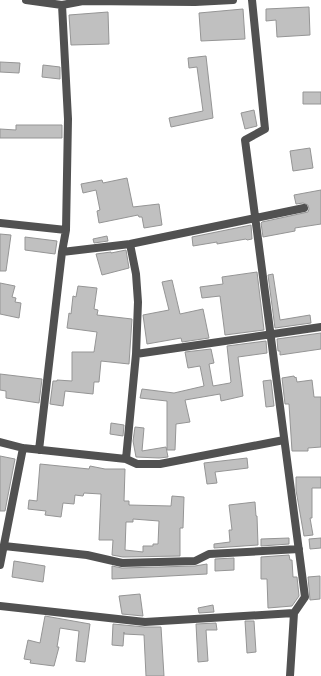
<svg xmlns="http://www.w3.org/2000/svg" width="321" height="676" viewBox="0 0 321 676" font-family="'PT Sans Narrow',sans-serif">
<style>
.building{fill:#c0c0c0;stroke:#959595;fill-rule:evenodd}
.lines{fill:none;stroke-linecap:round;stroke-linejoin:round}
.street{stroke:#515151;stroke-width:8}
</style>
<rect width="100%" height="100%" fill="#fff"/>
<path class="building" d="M309,7L310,35L277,37L276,20L266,21V9Z
M243,9L245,39L201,41L199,13Z
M108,12L109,44L71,45L69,15Z
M206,56L213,118L171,127L169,118L203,111L197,67L189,68L188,58Z
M0,62L20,63L19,73L0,72Z
M43,65L60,67V79L42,77Z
M303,92H321V104H303Z
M254,110L257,126L245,129L241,113Z
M16,125H62V138H0V129L16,130Z
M310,148L313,168L293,171L290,151Z
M127,178L133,207L159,204L162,225L144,228L142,217H139L138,215L99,223L97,211L100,210L96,190L83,193L81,184L102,180L103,183Z
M321,190V224L295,228V231L263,237L261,223L262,222L308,212L309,209L308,205L303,203L296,204L294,195Z
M251,225L252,239L247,240L246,239L217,244V242L193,246L192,237Z
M0,234L11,235L6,271H0Z
M107,236L108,241L94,243L93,239Z
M25,237L57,241L55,254L25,250Z
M126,250L129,268L102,275L96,254L111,252V253Z
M257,272L264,330L225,335L220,296L202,298L200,287L223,284L222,277Z
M273,274L280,320L310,315L311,323L275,328L268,275Z
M172,280L180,314L203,309L209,338L182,342L181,338L147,344L143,315L169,310L162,282Z
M0,283L15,286L12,297L16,298L15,302L21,303L19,318L0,314Z
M78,286L97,288L94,309L98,310L97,315L132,319L129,364L101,361L99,382H94L93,394L65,391L63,406L50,404L53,381H57V380L72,381V352H94L97,332L67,328L69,313L71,314L73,296L76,297Z
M321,333V349L280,355V351H278L277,339Z
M266,341L267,353L238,357L243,396L221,401L220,394L185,400L190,422L176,424L175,450H167V401L140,398L142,389L174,393L204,386L200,366L188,368L185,352L211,349L214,363L209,364L213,386L230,383L231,382L227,346Z
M0,374L42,379L39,403L6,398V391L0,390Z
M294,376L295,378L296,377L297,382L312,380L314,397H321V447L308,448V451H292L289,404H285L282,378Z
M271,380L274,406L266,407L263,381Z
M111,423L124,425L123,436L110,434Z
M135,427L144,428L142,451L166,447L168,457L159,458L136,457L133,441Z
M0,456L15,459L5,511H0Z
M247,458L248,468L215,472L217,483L207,484L204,463Z
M40,464L89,469L90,466L105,469H125L124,501H129V505L171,506L172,496L184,497L183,528H180V556L123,557L112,555L113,540H99L101,494L84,493L83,496L75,495L74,504L63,503L61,517L45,515L46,511L28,509L29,500L37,501ZM133,519L159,521L158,544H153V546H143V552L125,550L126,522H133Z
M296,477H321V488H312V518H310L313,535L304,536L296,490Z
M255,502L256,516H257L258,545L214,548V544L230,542L229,530H232L229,505Z
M289,538V544L261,546V539Z
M321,538V548L310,549L309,539Z
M289,555L290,560H292L293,577H297L299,596L292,606L268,608L267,579H261V557Z
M234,558V570L215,571V559Z
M14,561L45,566L43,582L12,577Z
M207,564V574L112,579V566L122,568L195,566Z
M320,576V599L310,600L308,577Z
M140,594L143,616L122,614L119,596Z
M213,605L214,612L199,613L198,608Z
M45,616L90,624L85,662L76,661L79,631L60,628L57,647H59L54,666L30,663L31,660L24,659L28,640L40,643Z
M245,621H254L256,652L247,653Z
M216,623L217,630H206L208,661L198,662L196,624Z
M113,624L145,627H161L164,676H146L144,635L124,634V632L123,646L112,645Z"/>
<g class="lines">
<path class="street" d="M26,0L62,5L83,1L195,2L233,0
M252,0L265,129L245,140L305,597L294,613L290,676
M0,223L66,230
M62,252L130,244L304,208
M136,354L321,327
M0,442L23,448L126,459L137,464H160L284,440
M39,450L62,252L66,230L68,119L62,5
M126,459L136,354L138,302L136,274L130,244
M4,546L87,555L122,563L195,561L209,554L299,549
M0,565L23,448
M0,606L145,622L294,613"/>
</g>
</svg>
